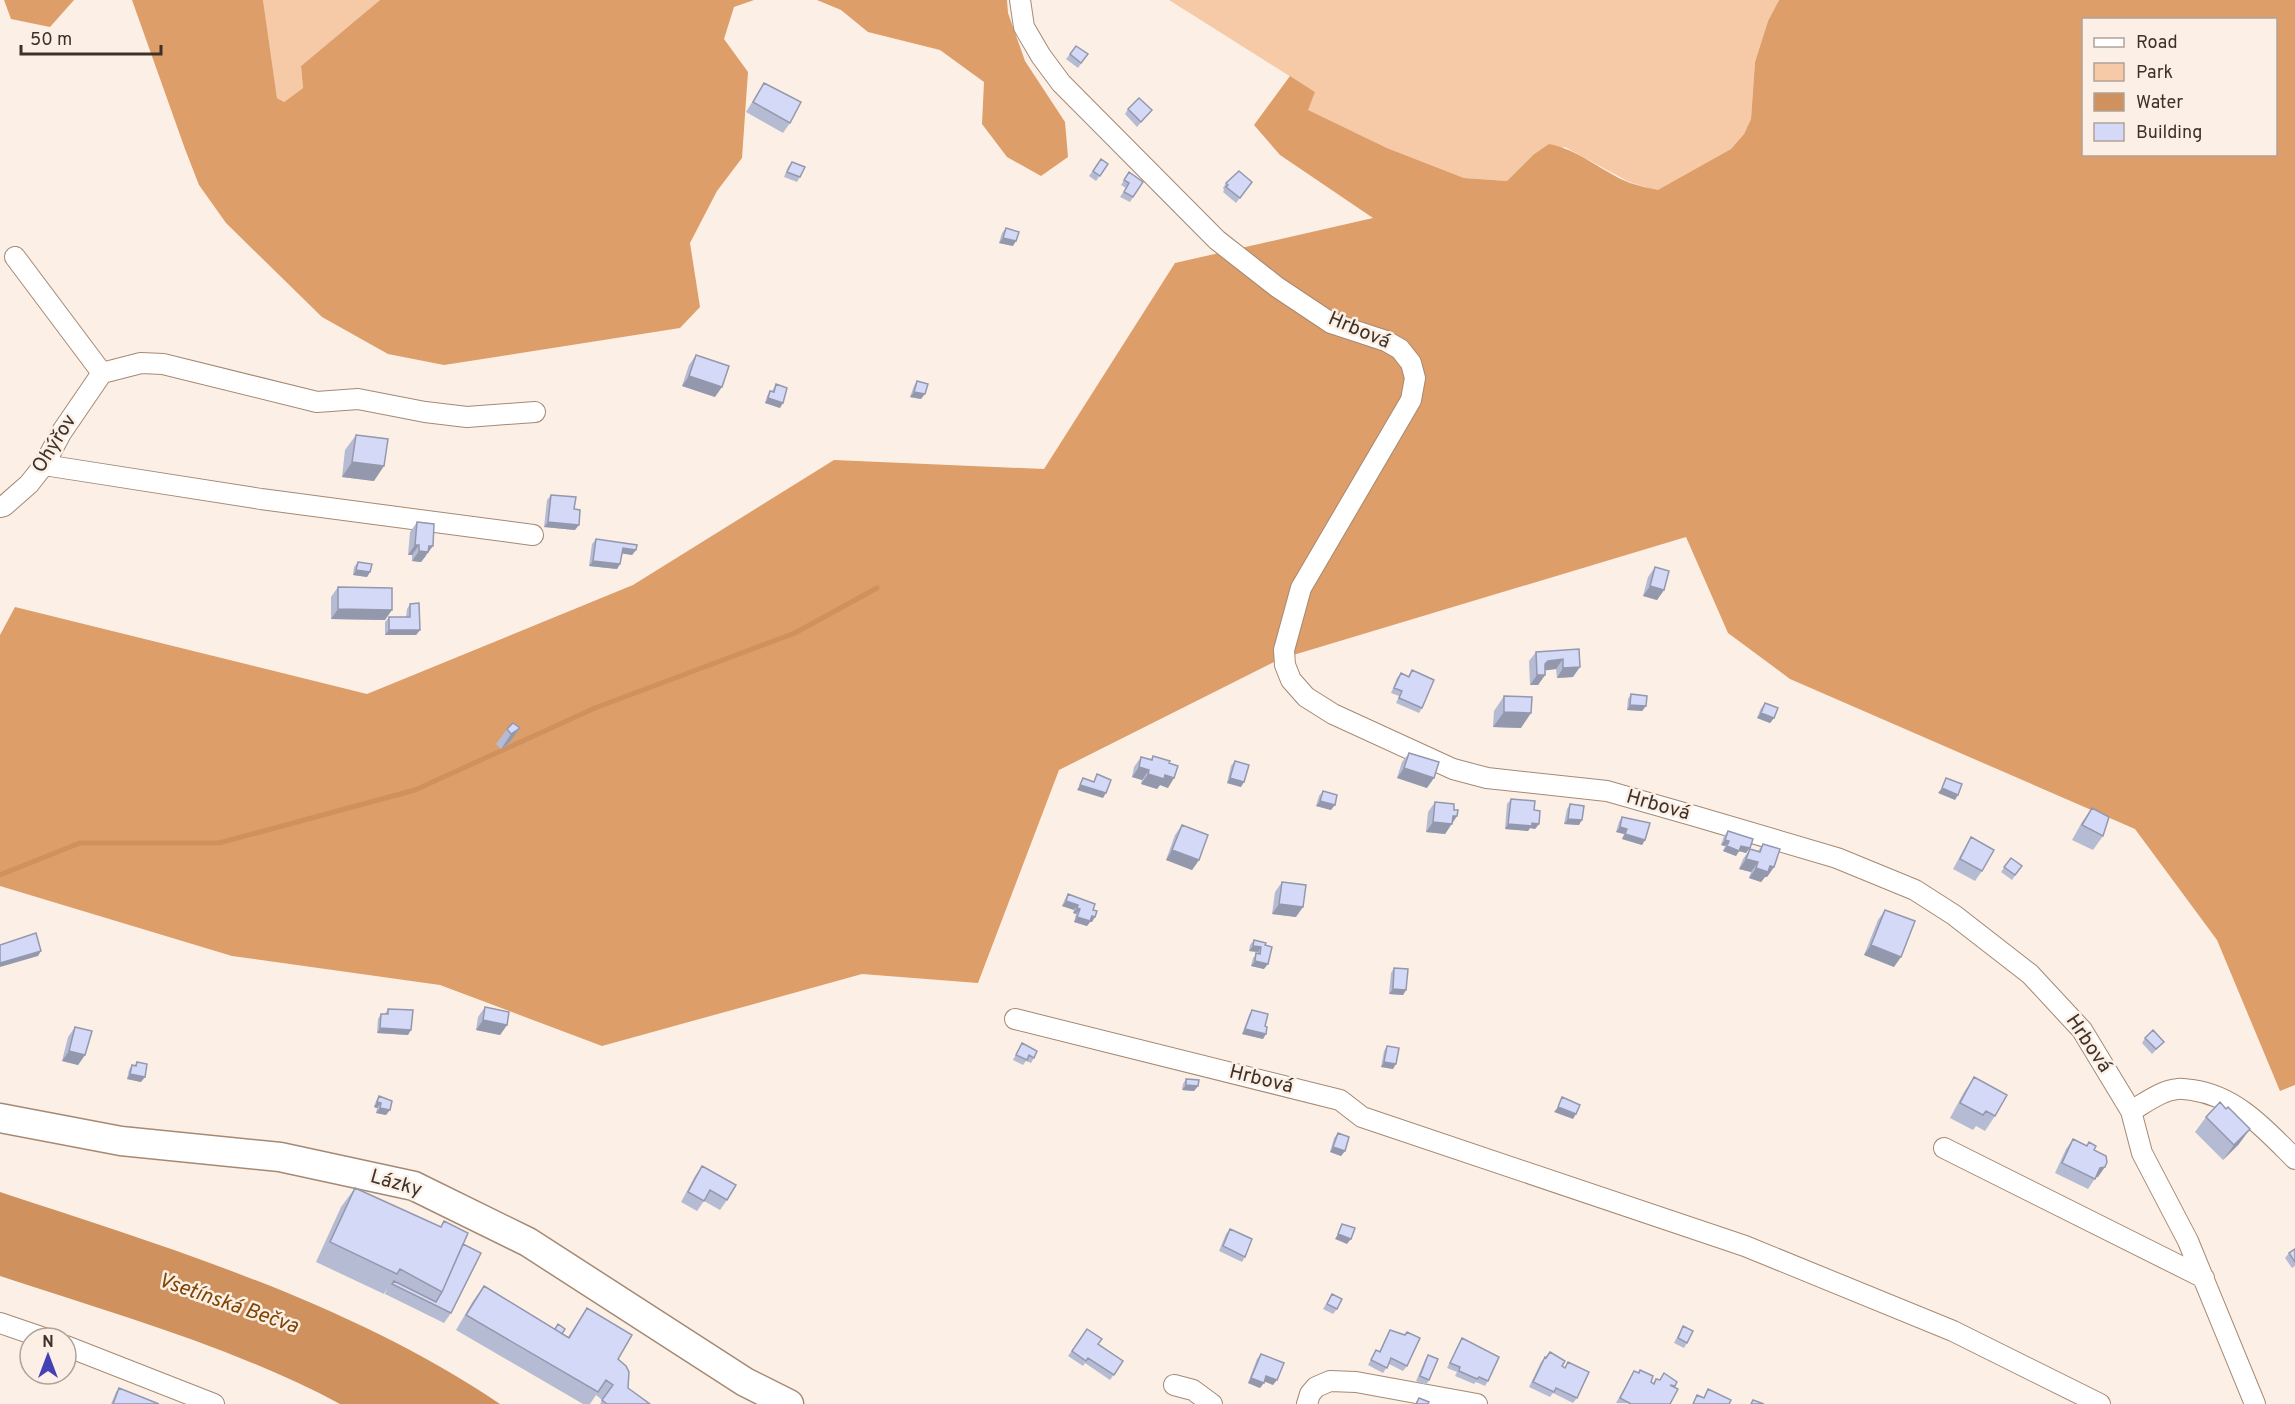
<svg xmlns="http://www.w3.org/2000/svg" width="2295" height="1404" viewBox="0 0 2295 1404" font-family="Overpass,sans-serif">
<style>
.green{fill:#f6caa7}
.forest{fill:#dd9e69;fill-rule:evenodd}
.water{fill:#cf915d}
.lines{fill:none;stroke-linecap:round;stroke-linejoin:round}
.stream{stroke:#cf915d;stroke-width:5}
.street-casing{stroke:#a68972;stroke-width:22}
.secondary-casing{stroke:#a68972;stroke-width:31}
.street{stroke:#fff;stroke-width:20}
.secondary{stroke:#fff;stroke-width:28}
.wall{fill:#b6bbd4}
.shaded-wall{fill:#9498ad}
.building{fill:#d4d9f7;stroke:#9498ad;stroke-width:1.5}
.labels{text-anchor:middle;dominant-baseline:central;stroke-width:5;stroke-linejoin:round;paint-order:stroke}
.street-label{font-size:20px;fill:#3e3228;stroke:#fcefe5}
.water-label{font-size:21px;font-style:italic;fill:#7f4502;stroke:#fcefe5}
</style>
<rect width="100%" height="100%" fill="#fcefe5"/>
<path class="green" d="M263,0H380L301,66L303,88L284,102L277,98Z
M1169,0H1779L1768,21L1755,62L1751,119L1744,134L1731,149L1658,191L1629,182L1565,147L1533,155L1507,181L1464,178L1387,148L1307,110L1315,92Z"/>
<path class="forest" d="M4,0H74L50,27L11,19Z
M132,0H263L277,98L284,102L303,88L301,66L380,0H754L734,7L724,39L748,72L742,158L717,191L690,243L700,307L680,328L444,365L388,354L322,317L226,223L199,185L185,149Z
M817,0H1007L1008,13L1025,61L1065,122L1068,157L1041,176L1007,157L982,124L984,82L940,50L868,32L841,10Z
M1779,0H2295V1085L2280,1091L2217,940L2135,829L1790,679L1728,633L1686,537L1280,659L1059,770L978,983L862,974L602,1046L440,985L232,956L0,886V635L15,607L367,694L633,585L834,460L1044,469L1175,263L1373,218L1280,155L1254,125L1290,76L1315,92L1308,110L1387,148L1464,178L1507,181L1533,155L1549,144C1580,150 1602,172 1630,183C1639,186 1649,188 1658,190L1731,149L1744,134L1751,119L1755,62L1768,21ZM2084,20H2276V154H2084Z"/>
<path class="water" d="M0,1192C173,1249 348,1302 500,1404H340C236,1348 112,1313 0,1276Z"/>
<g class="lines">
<path class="stream" d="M0,875L80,843H219L415,790L595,708L795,633L877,588"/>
<defs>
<path id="street" d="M1020,0L1024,27L1041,56L1061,83L1217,240L1277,287L1331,323L1386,341L1400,349L1411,363L1415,378L1411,400L1301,588L1284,650L1285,665L1291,680L1306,697L1333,714L1453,769L1487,778L1607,791L1698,817L1837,858L1915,890L1954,915L2030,974L2082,1030L2131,1111L2142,1153L2188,1241L2255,1404
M15,257L102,373
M102,373L141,363L163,364L317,402L358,399L425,412L467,417L535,412
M44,465L261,499L533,535
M0,507L4,506L29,484L44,465L61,433L102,373
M1015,1019L1340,1100L1362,1117L1745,1246L1953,1331L2100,1404
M2131,1111C2145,1103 2162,1090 2178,1089C2182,1088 2188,1090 2192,1090C2236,1096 2265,1129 2295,1159
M1944,1148L2204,1278
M0,1323L44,1338
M66,1346L214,1404
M1174,1385L1193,1390L1212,1404
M1307,1404L1310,1394L1316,1387L1330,1381L1356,1382L1477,1404"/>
<path id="secondary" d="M0,1118L121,1141L280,1157L414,1186L528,1242L745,1382L789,1404"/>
</defs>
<use href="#street" class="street-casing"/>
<use href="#secondary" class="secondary-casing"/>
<use href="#street" class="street"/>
<use href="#secondary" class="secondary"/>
</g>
<path class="wall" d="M1070,54H1088L1078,68L1066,59Z
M764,83L790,123L783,133L746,112Z
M1128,109L1152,110L1137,127L1125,114Z
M1101,159L1108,164L1096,181L1089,176Z
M792,162L800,177L797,182L784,177L788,167Z
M1129,172L1143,182L1130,202L1120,197L1126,188L1121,185Z
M1252,182L1236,203L1223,192L1224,190L1223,188L1226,183Z
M1006,228L1013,246L999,243L1002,233Z
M696,355L715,397L682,386L689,365Z
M917,381L921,399L910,397L914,386Z
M776,384L780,408L765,403L767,396L770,391H772Z
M356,435L374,481L342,477L345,450Z
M551,495L575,530L544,527L547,500Z
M417,522L426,556L421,562L412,561V555H408L410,532Z
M596,539L636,550L632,555L622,553L620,564L617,569L589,566L592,544Z
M358,562L370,572L367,577L353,575L354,567Z
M1655,567L1664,590L1657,600L1643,596L1648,577Z
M338,587L385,620L331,619V597Z
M410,604L420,630L416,635H385V622L389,617H406L407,609Z
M1579,649L1573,677L1557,678L1556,669L1545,670V675L1538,685H1530L1529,661L1536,652Z
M1412,670L1422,708L1419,713L1396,703L1399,696L1391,693L1397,678L1401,673L1408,676Z
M1631,694L1646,706L1642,711L1627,710L1628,699Z
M1504,696L1521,728L1493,727L1494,711Z
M1765,703L1774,718L1770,723L1757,718L1761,708Z
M520,728L509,743L501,749L496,744L507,729Z
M1409,753L1427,788L1397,778L1402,762Z
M1153,756L1169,763L1168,788L1160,785L1157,789L1141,784L1142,780L1132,777L1134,767L1141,757L1151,759Z
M1235,761L1241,787L1227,783L1231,766Z
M1323,791L1331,810L1316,806L1319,796Z
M1511,799L1534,810L1539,824L1535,829L1530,828L1528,831L1505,829L1507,804Z
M1435,802L1454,810L1457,816L1445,834L1426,832L1428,812Z
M1570,804L1579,825L1564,824L1567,809Z
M2092,808L2103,836L2093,850L2072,840L2082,822Z
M1622,817L1645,840L1642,845L1622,839L1624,834L1616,832L1619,822Z
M1182,825L1199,860L1192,870L1166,860L1175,835Z
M1728,831L1746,853L1739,851L1736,856L1723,851L1725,846L1721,845L1724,836Z
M1971,837L1982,871L1975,881L1953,869L1965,847Z
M1763,844L1774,867L1767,877H1765L1761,882L1749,878L1751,872L1739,869L1743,859L1750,849L1758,851Z
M2011,858L2022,866L2012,880L2001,872Z
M1282,882L1296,917L1272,914L1275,892Z
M1068,894L1093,910L1092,922H1090L1087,926L1074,922L1076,914L1073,913L1074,910L1062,906L1065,899Z
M1885,910L1894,967L1864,955L1878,920Z
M1254,940L1265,945L1264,969L1251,966L1253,958L1258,952L1249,951L1250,945Z
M1394,968L1406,990L1403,995L1389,994L1391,973Z
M485,1007L507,1025L500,1035L476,1030L478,1017Z
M388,1009L408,1035L377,1033L378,1019L381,1014H385Z
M1252,1010L1265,1026L1263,1039L1242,1034L1249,1015Z
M75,1027L85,1055L78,1065L62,1061L68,1037Z
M2145,1038L2164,1042L2152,1054L2142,1043Z
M1022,1043L1034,1058L1031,1063L1026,1061L1023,1065L1013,1060Z
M1387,1046L1393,1069L1381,1067L1384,1051Z
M137,1062L141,1082L127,1079L129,1070L132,1065L134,1066Z
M1974,1077L1995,1116L1985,1131L1976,1126L1973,1130L1950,1118L1964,1092Z
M1186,1079L1198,1086L1194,1091L1182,1090L1183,1084Z
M379,1096L386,1115L376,1113L377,1108L374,1107L376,1101Z
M2226,1109L2239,1144L2223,1160L2195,1132L2206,1117Z
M1338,1133L1345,1151L1341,1156L1330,1152L1334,1138Z
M2073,1139L2086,1146L2089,1142L2094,1150L2098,1177H2096L2088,1189L2055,1173L2066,1149Z
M702,1166L727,1200L720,1210L704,1201L697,1211L681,1202L695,1176Z
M355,1188L440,1227L444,1221L463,1244L451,1313L444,1323L385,1294L387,1289L384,1294L316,1262L341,1207Z
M1230,1229L1245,1257L1242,1262L1219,1251L1226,1234Z
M2295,1249V1266L2292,1268L2285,1258L2289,1253Z
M484,1286L568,1337L587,1308L618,1359L628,1388L650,1404H600L602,1400L596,1395L590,1404H583L456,1330L473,1301Z
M1332,1294L1337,1309L1333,1314L1323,1309Z
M1683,1326L1687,1343L1684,1348L1674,1343Z
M1087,1329L1098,1344L1123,1361L1110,1380L1085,1363L1083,1366L1068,1356Z
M1390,1330L1405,1335L1407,1332V1366L1403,1371L1389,1364L1383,1373L1368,1365L1376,1350L1379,1352L1387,1335Z
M1462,1338L1488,1381L1485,1386L1476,1382L1474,1384L1455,1376L1457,1372L1447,1368L1459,1343Z
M1550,1352L1562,1366L1564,1368L1568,1362L1577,1398L1573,1403L1553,1393L1550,1397L1529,1387L1541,1362Z
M1261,1354L1273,1385L1264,1381L1260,1388L1248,1383L1257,1359Z
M1428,1355L1429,1380L1426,1385L1416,1381L1425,1360Z
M1640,1370L1651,1382L1653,1383L1656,1379L1659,1380L1664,1373L1674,1387L1670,1404L1616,1403L1634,1371L1638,1373Z
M119,1388L159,1404H111L116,1392Z"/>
<path class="shaded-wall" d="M1003,238L1016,241L1013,246L999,243Z
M689,376L722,387L715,397L682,386Z
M914,392L925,394L921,399L910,397Z
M768,398L783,403L780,408L765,403Z
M352,462L384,466L374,481L342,477Z
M548,522L579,525L575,530L544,527Z
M415,545H419L412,555H408Z
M429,546H433L421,562L412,561L419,551Z
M623,548L636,550L632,555L619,553Z
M593,561L620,564L617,569L589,566Z
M356,570L370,572L367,577L353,575Z
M1650,586L1664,590L1657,600L1643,596Z
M338,609L392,610L385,620L331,619Z
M389,630H420L416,635H385Z
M1563,659L1556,669L1541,671L1538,674L1548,661Z
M1580,667L1573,677L1557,678L1563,668Z
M1537,675H1545L1538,685H1530Z
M1630,705L1646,706L1642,711L1627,710Z
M1504,712L1531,713L1521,728L1493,727Z
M1761,713L1774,718L1770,723L1757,718Z
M520,728L509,743L501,749L511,734Z
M1139,767L1149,770L1142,780L1132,777Z
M1404,768L1434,778L1427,788L1397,778Z
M1148,774L1165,775L1174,778L1168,788L1160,785L1157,789L1141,784Z
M1230,778L1244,782L1241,787L1227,783Z
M1080,785L1106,793L1103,798L1077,790Z
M1942,788L1958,795L1955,800L1938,793Z
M1320,801L1335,805L1331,810L1316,806Z
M1453,816H1457L1445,834L1426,832L1433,822Z
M1568,819L1582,820L1579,825L1564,824Z
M1532,823L1539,824L1535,829L1530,828L1528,831L1505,829L1508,824Z
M1620,827L1627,829L1624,834L1616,832Z
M1625,834L1645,840L1642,845L1622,839Z
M1725,840L1729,841L1725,846L1721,845Z
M1727,846H1741L1750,848L1746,853L1739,851L1736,856L1723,851Z
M1172,850L1199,860L1192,870L1166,860Z
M1746,859L1758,862L1751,872L1739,869Z
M1770,866L1774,867L1767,877H1765L1761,882L1749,878L1756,868Z
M1066,901L1078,905L1074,910L1062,906Z
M1279,904L1303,907L1296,917L1272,914Z
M1077,908L1080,909L1076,914L1073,913Z
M1092,916L1095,917L1092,922H1090L1087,926L1074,922L1077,917Z
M1871,945L1901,957L1894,967L1864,955Z
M1253,946L1261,947L1258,952L1249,951Z
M41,951L38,956L0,967V963Z
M1255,961L1268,964L1264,969L1251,966Z
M1393,989L1406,990L1403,995L1389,994Z
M483,1020L507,1025L500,1035L476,1030Z
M380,1028L411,1030L408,1035L377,1033Z
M1245,1029L1266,1034L1263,1039L1242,1034Z
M69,1051L85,1055L78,1065L62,1061Z
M1384,1062L1396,1064L1393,1069L1381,1067Z
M130,1074L145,1077L141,1082L127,1079Z
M1186,1085L1198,1086L1194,1091L1182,1090Z
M377,1102L381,1103L377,1108L374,1107Z
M1558,1107L1576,1114L1573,1119L1554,1112Z
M380,1108L390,1110L386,1115L376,1113Z
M2250,1129L2239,1144L2223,1160L2234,1145Z
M1333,1147L1345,1151L1341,1156L1330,1152Z
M2105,1167L2098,1177L2093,1178L2100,1168Z
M1338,1234L1351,1239L1347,1244L1335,1239Z
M1266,1376L1277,1380L1273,1385L1263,1381Z
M1251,1378L1264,1383L1260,1388L1248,1383Z"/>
<path class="building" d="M1076,46L1088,54L1081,63L1070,54Z
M764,83L801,102L790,123L753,102Z
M1139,98L1152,110L1141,122L1128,109Z
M1101,159L1108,164L1100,176L1093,171Z
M792,162L805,167L800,177L787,172Z
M1239,171L1252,182L1240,198L1226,187L1228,185L1226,183Z
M1129,172L1143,182L1133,197L1124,192L1129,183L1124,180Z
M1006,228L1019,232L1016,241L1003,238Z
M696,355L729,366L722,387L689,376Z
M917,381L928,384L925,394L914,392Z
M776,384L787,388L783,403L768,398L770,391L774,392Z
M356,435L388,439L384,466L352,462Z
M551,495L576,497L574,509L580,510L579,525L548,522Z
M417,522L434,524L433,546H429L428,552L419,551V545H415Z
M596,539L637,545L636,550L623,548L620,564L593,561Z
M358,562L372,564L370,572L356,570Z
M1655,567L1669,571L1664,590L1650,586Z
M338,587L392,588V610L338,609Z
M419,603L420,630H389V617H410V604Z
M1579,649L1580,667L1563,668V659L1548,661L1545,664V675H1537L1536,652Z
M1412,670L1434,680L1422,708L1399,698L1402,691L1394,688L1401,673L1409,677Z
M1631,694L1647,696L1646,706L1630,705Z
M1504,696L1532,697L1531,713L1504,712Z
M1765,703L1778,708L1774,718L1761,713Z
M513,723L520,728L511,734L507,729Z
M1409,753L1439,762L1434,778L1404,768Z
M1153,756L1170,761L1169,763L1178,766L1174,778L1165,775L1164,779L1148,774L1149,770L1139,767L1141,757L1152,760Z
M1235,761L1249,765L1244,782L1230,778Z
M1097,774L1111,780L1106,793L1080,785L1083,778L1094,782Z
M1946,778L1962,784L1958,795L1942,788Z
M1323,791L1337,795L1335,805L1320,801Z
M1511,799L1535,801L1534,810L1540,811L1539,824L1532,823V826L1508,824Z
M1435,802L1454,804V810H1458L1457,816H1453L1452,824L1433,822Z
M1570,804L1584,806L1582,820L1568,819Z
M2092,808L2109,817L2103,836L2082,825Z
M1622,817L1650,823L1645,840L1625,834L1627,829L1620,827Z
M1182,825L1208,835L1199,860L1172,850Z
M1728,831L1753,839L1750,848L1741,846L1739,851L1727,846L1729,841L1725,840Z
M1971,837L1994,850L1982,871L1960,859Z
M1763,844L1780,849L1774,867L1770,866L1768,872L1756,868L1758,862L1746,859L1750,849L1760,852Z
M2011,858L2022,866L2015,875L2004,867Z
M1282,882L1306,885L1303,907L1279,904Z
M1068,894L1095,904L1093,910L1097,911L1095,917L1092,916L1090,921L1077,917L1080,909L1077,908L1078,905L1066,901Z
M1885,910L1915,921L1901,957L1871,945Z
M36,933L41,951L0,963V945Z
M1254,940L1266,943L1265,945L1272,947L1268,964L1255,961L1256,953L1260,954L1261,947L1253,946Z
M1394,968L1408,969L1406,990L1393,989Z
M485,1007L509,1012L507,1025L483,1020Z
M388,1009L413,1010L411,1030L380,1028L381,1014H388Z
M1252,1010L1268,1014L1265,1026L1267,1027L1266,1034L1245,1029Z
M75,1027L92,1031L85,1055L69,1051Z
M2153,1030L2164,1042L2156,1049L2145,1038Z
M1022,1043L1037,1051L1034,1058L1029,1055L1027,1060L1016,1055Z
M1387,1046L1399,1048L1396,1064L1384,1062Z
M137,1062L147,1064L145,1077L130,1074L132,1065L136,1066Z
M1974,1077L2007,1095L1995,1116L1986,1111L1983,1115L1960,1103Z
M1186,1079L1199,1080L1198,1086L1186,1085Z
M379,1096L392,1101L390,1110L380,1108L381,1103L377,1102Z
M1562,1097L1580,1105L1576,1114L1558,1107Z
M2220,1102L2226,1109L2228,1107L2250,1129L2234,1145L2206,1117Z
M1338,1133L1349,1137L1345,1151L1333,1147Z
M2073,1139L2087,1146L2089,1142L2096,1146L2094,1150L2106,1156L2107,1162L2105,1167L2100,1168L2095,1179L2062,1163Z
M702,1166L736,1185L727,1200L710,1190L704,1201L688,1192Z
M355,1188L441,1227L444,1221L468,1233L442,1292L400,1269L397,1274L330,1242Z
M1342,1224L1355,1228L1351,1239L1338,1234Z
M1230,1229L1252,1239L1245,1257L1223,1246Z
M463,1244L481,1253L451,1313L392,1284L394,1281L436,1302L442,1292Z
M2295,1249V1262L2289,1253Z
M484,1286L569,1338L587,1308L632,1335L618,1359L626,1366L629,1372L628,1388L650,1404H607L602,1400L613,1385L606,1380L598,1392L466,1315Z
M1332,1294L1342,1299L1337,1309L1327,1304Z
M558,1324L565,1329L562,1334L555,1329Z
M1683,1326L1693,1331L1687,1343L1678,1338Z
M1087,1329L1102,1339L1098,1344L1123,1361L1114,1375L1088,1358L1086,1361L1072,1351Z
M1390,1330L1405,1335L1407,1332L1420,1338L1407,1366L1391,1358L1387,1368L1371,1360L1376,1350L1380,1352Z
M1462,1338L1499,1357L1488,1381L1479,1377L1477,1379L1459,1371L1460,1367L1450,1363Z
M1550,1352L1565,1361L1562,1366L1565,1368L1568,1362L1589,1372L1577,1398L1556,1388L1554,1392L1533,1382L1545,1357L1546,1358Z
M1261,1354L1284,1363L1277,1380L1266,1376L1264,1383L1251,1378Z
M1428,1355L1438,1359L1429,1380L1420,1376Z
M1640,1370L1653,1376L1651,1382L1654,1384L1656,1379L1660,1380L1664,1373L1677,1382L1675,1386L1670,1385L1678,1389L1670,1404H1631L1620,1398L1634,1371L1639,1373Z
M119,1388L159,1404H113Z
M1708,1389L1731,1400L1729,1404H1693L1697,1395L1704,1398Z
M1419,1398L1429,1402L1428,1404H1416Z
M1753,1400L1764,1404H1751Z"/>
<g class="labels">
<g class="street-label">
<text transform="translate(1359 331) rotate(23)">Hrbová</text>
<text transform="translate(55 444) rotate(-58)">Ohýřov</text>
<text transform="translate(1658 806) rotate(16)">Hrbová</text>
<text transform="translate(2088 1044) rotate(56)">Hrbová</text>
<text transform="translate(1261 1080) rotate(14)">Hrbová</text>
<text transform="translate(396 1184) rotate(16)">Lázky</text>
</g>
<g class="water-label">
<text transform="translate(228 1304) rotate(19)">Vsetínská Bečva</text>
</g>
</g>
<rect x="2082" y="18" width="195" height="138" fill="#fcefe5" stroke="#b0a399" stroke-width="1.5"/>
<rect x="2094" y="38" width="30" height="9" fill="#ffffff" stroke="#b0a399" stroke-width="1.5"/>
<text x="2136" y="48" font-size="18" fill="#3e3228">Road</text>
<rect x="2094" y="63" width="30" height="18" fill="#f6caa7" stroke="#b0a399" stroke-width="1.5"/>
<text x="2136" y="78" font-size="18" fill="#3e3228">Park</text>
<rect x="2094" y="93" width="30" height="18" fill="#cf915d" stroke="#b0a399" stroke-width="1.5"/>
<text x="2136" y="108" font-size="18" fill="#3e3228">Water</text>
<rect x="2094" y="123" width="30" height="18" fill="#d4d9f7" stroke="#b0a399" stroke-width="1.5"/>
<text x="2136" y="138" font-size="18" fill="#3e3228">Building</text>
<g transform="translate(48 1356)"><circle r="28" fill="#fcefe5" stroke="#b0a399" stroke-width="1.5"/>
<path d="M0-4.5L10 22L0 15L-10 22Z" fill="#4441b7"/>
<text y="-9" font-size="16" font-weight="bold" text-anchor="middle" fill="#3e3228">N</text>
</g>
<path d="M21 45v9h140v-9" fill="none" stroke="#3e3228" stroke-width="3"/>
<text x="30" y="45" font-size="18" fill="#3e3228" stroke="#fcefe5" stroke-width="4.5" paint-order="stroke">50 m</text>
</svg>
